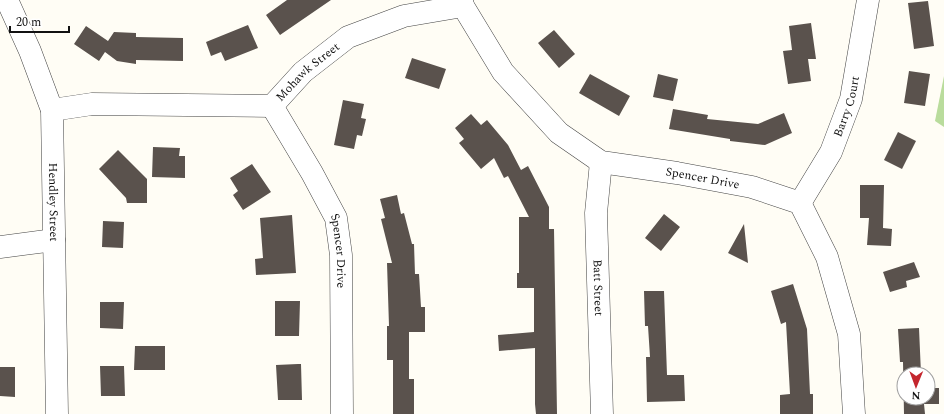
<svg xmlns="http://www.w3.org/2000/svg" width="944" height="414" viewBox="0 0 944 414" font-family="Spectral,serif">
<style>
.forest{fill:#b9dc9c}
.building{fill:#5a524d}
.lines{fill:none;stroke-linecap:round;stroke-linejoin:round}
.street-casing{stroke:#444;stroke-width:23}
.street{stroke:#fff;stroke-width:22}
.labels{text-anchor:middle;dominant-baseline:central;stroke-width:4;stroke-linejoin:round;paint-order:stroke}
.street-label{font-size:12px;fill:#111;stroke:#fff}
</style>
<rect width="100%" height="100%" fill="#fffdf5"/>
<path class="forest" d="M944,76V127L935,121Z"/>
<path class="building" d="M287,0H331L280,35L266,15Z
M928,1L934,46L914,49L908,3Z
M811,23L816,59H808L811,81L788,84L783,51L792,50L789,26Z
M248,25L258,48L225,61L221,52L211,56L206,42Z
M86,26L108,41L114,32L136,33V37L183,38V61L136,60V64L117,61L105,52L99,61L74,44Z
M554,30L575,54L559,68L538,43Z
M412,58L446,69L439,89L405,78Z
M909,71L930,74L925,106L904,103Z
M590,74L630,96L619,116L579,93Z
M658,74L678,79L673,101L653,97Z
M343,100L364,104L361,118L366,119L362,136L357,135L354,149L334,145Z
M673,109L708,115L707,119L758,124L784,113L792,133L765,145L730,141V139L669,129Z
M471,114L481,125L487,120L508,145L521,170L528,166L549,207V229H554L557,414H536L535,404V348L499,351L498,335L534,332V288H517V273H519V217H529L508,176L504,178L494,158L481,169L459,143L464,139L455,128Z
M898,132L916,141L902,169L884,160Z
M153,147L180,148L179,156H185V178L152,177Z
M118,150L147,179V203H127L126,198L99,169Z
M252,164L271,192L243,210L233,195L238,191L230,178Z
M860,185H884L883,228L892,229L891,246L867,245L869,218H860Z
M397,195L401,214L404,213L412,244H414L415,274H419L421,307H425V332H409V379H414V414H393V360H387V326H389L387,263H392L381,219L385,218L380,199Z
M664,214L680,227L661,251L645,238Z
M292,215L296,273L256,275L255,259L263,258L260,218Z
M103,221L124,222L123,248L102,247Z
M744,224L748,263L728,253Z
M914,262L920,277L906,281L907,287L890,292L883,272Z
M793,284L807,329L810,394H813V414H780V395L790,394L786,322L781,324L771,291Z
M644,291H664L667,375H684L685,401L647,402L646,357H650L648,326H645Z
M275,301H300L299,336H275Z
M100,302H124L123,329L100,328Z
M919,328L921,374H904V398H928V388H939V404H924L925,414H904L903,362H900L898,329Z
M135,346H165V370H134Z
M298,364H301L302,400H278L276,365Z
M100,366H124L125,396H101Z
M0,367H15V397L0,396Z"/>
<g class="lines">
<defs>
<g id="street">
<path id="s1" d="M7,0L30,51L52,110L57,414"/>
<path id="s2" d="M462,0L463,6L503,72L559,133L601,162L677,173L752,187L800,203L827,257L849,334L854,414"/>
<path id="s3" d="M272,106L312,173L336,218L341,255L342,414"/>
<path id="s4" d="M52,110L92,104L272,106L303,72L348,37L404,16L463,6"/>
<path id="s5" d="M601,162L596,213L602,414"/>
<path id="s6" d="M800,203L831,152L851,99L868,0"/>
<path d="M0,247L54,240"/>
</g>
</defs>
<use href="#street" class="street-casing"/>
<use href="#street" class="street"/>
</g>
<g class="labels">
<g class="street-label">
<text stroke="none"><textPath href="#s4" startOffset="270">Mohawk Street</textPath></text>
<text stroke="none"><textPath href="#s6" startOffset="108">Barry Court</textPath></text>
<text stroke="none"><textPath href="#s2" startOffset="320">Spencer Drive</textPath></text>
<text stroke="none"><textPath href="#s1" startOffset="211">Hendley Street</textPath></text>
<text stroke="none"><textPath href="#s3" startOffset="162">Spencer Drive</textPath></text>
<text stroke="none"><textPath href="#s5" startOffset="126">Batt Street</textPath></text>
</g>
</g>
<g transform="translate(916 386) rotate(181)"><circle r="19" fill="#ffffff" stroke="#a0a0a0"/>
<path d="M0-3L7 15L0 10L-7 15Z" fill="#c4262e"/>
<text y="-6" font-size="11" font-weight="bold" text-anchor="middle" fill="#111111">N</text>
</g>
<path d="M10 26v6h59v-6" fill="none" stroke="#111111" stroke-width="2"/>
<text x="16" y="26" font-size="12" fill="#111111" stroke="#ffffff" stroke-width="3" paint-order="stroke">20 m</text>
</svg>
